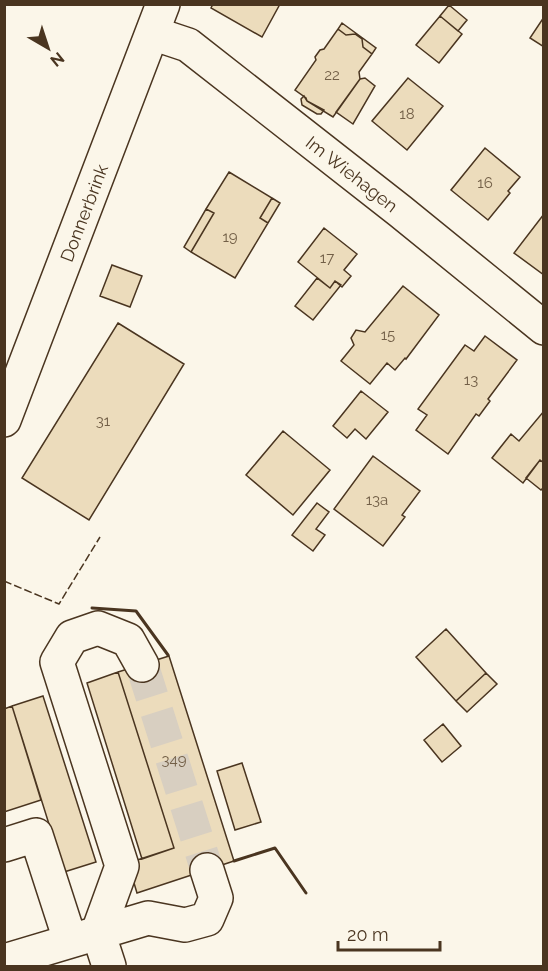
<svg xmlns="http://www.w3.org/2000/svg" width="548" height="971" viewBox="0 0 548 971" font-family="Raleway,sans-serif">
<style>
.building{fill:#ecdcbc;stroke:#4a3520;stroke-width:1.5}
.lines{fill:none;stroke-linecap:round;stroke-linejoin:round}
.minor-tunnel{stroke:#d8cfc1;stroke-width:33;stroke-dasharray:33 16;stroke-linecap:butt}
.minor-casing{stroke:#4a3520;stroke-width:36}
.minor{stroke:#fbf6e9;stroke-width:33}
.fence{stroke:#4a3520;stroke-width:1.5;stroke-dasharray:8 3;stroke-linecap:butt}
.wall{stroke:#4a3520;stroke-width:3}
.labels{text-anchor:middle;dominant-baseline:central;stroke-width:4.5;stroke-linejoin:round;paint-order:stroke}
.number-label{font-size:15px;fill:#725f47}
.street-label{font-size:18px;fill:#4a3520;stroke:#fbf6e9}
</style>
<rect width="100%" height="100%" fill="#fbf6e9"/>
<path class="building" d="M213,4H280L262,37L211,8Z
M449,5L467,20L458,31L440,16Z
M440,16L462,34L439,63L416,45Z
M544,17V47L530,38Z
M342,23L376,48L372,54L363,47L362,39L355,34L346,35L338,29Z
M338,29L346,35L355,34L362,39L363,47L372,54L359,72L360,79L333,117L307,101L306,98L295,90L316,60L315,57L320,50L324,49Z
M365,78L375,86L353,124L336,112L360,79Z
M408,78L443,106L407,150L372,121Z
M304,96L307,101L324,110L321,114H317L302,105L301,99Z
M485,148L520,177L508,191L510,193L488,220L451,190Z
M229,172L272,198L260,218L268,223L235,278L191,252L214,213L206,209Z
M272,198L280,203L268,223L260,218Z
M206,209L214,213L191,252L184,247Z
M544,214V275L514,253Z
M324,228L357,254L344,270L351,276L342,287L335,281L330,288L298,262Z
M112,265L142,276L130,307L100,296Z
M317,278L330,288L335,281L341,285L313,320L295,306Z
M403,286L439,315L406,359L405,358L395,370L387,363L370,384L341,361L354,345L351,338L356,330L365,332Z
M118,323L184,364L89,520L22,478Z
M485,336L517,360L488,399L490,401L479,416L476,414L448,454L416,430L427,415L418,409L465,345L474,351Z
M361,391L388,412L366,439L355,429L347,438L333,426Z
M544,411V463L540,460L523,483L492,458L511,434L519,441Z
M283,431L330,470L293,515L246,475Z
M373,456L420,491L402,515L405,517L383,546L334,509Z
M540,460L544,463V487L541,490L526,478Z
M317,503L329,512L316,529L325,535L313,551L292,535Z
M446,629L486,673L456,701L416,657Z
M169,656L234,861L137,893L128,863L174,848L118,672Z
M118,672L174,848L142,859L87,683Z
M486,673L497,684L467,712L456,701Z
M43,696L96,862L64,872L12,706Z
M12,706L41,800L4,812V709Z
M443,724L461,746L442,762L424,740Z
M242,763L261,822L235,830L217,771Z"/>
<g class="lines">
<path class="minor-tunnel" d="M142,665L207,870"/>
<defs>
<path id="minor" d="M152,33L188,45L400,211L544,328
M4,420L163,4
M4,845L36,835L70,940
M4,961L148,918L185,925L207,919L216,898L207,870
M109,966L98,932L122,866L57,662L72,637L98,628L128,640L142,665"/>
</defs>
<use href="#minor" class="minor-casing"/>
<use href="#minor" class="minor"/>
<path class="fence" d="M4,581L59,604L100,537"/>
<path class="wall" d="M92,608L136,611L168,655
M234,861L275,848L306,893"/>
</g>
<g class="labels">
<g class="number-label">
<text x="332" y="75">22</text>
<text x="407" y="114">18</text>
<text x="485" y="183">16</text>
<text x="230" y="237">19</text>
<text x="327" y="258">17</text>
<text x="388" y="335">15</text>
<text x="471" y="380">13</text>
<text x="103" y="421">31</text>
<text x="377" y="500">13a</text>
<text x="174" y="760">349</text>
</g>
<g class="street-label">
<text transform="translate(352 174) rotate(38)">Im Wiehagen</text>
<text transform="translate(84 213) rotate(-69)">Donnerbrink</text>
</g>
</g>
<rect width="548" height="971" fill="none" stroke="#4a3520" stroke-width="12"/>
<g transform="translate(48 48) rotate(141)" stroke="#fbf6e9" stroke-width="4.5" paint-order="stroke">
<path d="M0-4.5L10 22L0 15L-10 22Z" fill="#4a3520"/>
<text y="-9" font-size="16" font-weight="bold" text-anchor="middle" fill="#4a3520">N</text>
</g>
<path d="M338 941v9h102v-9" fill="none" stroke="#4a3520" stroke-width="3"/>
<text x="347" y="941" font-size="18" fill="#4a3520" stroke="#fbf6e9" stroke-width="4.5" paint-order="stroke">20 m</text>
</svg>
